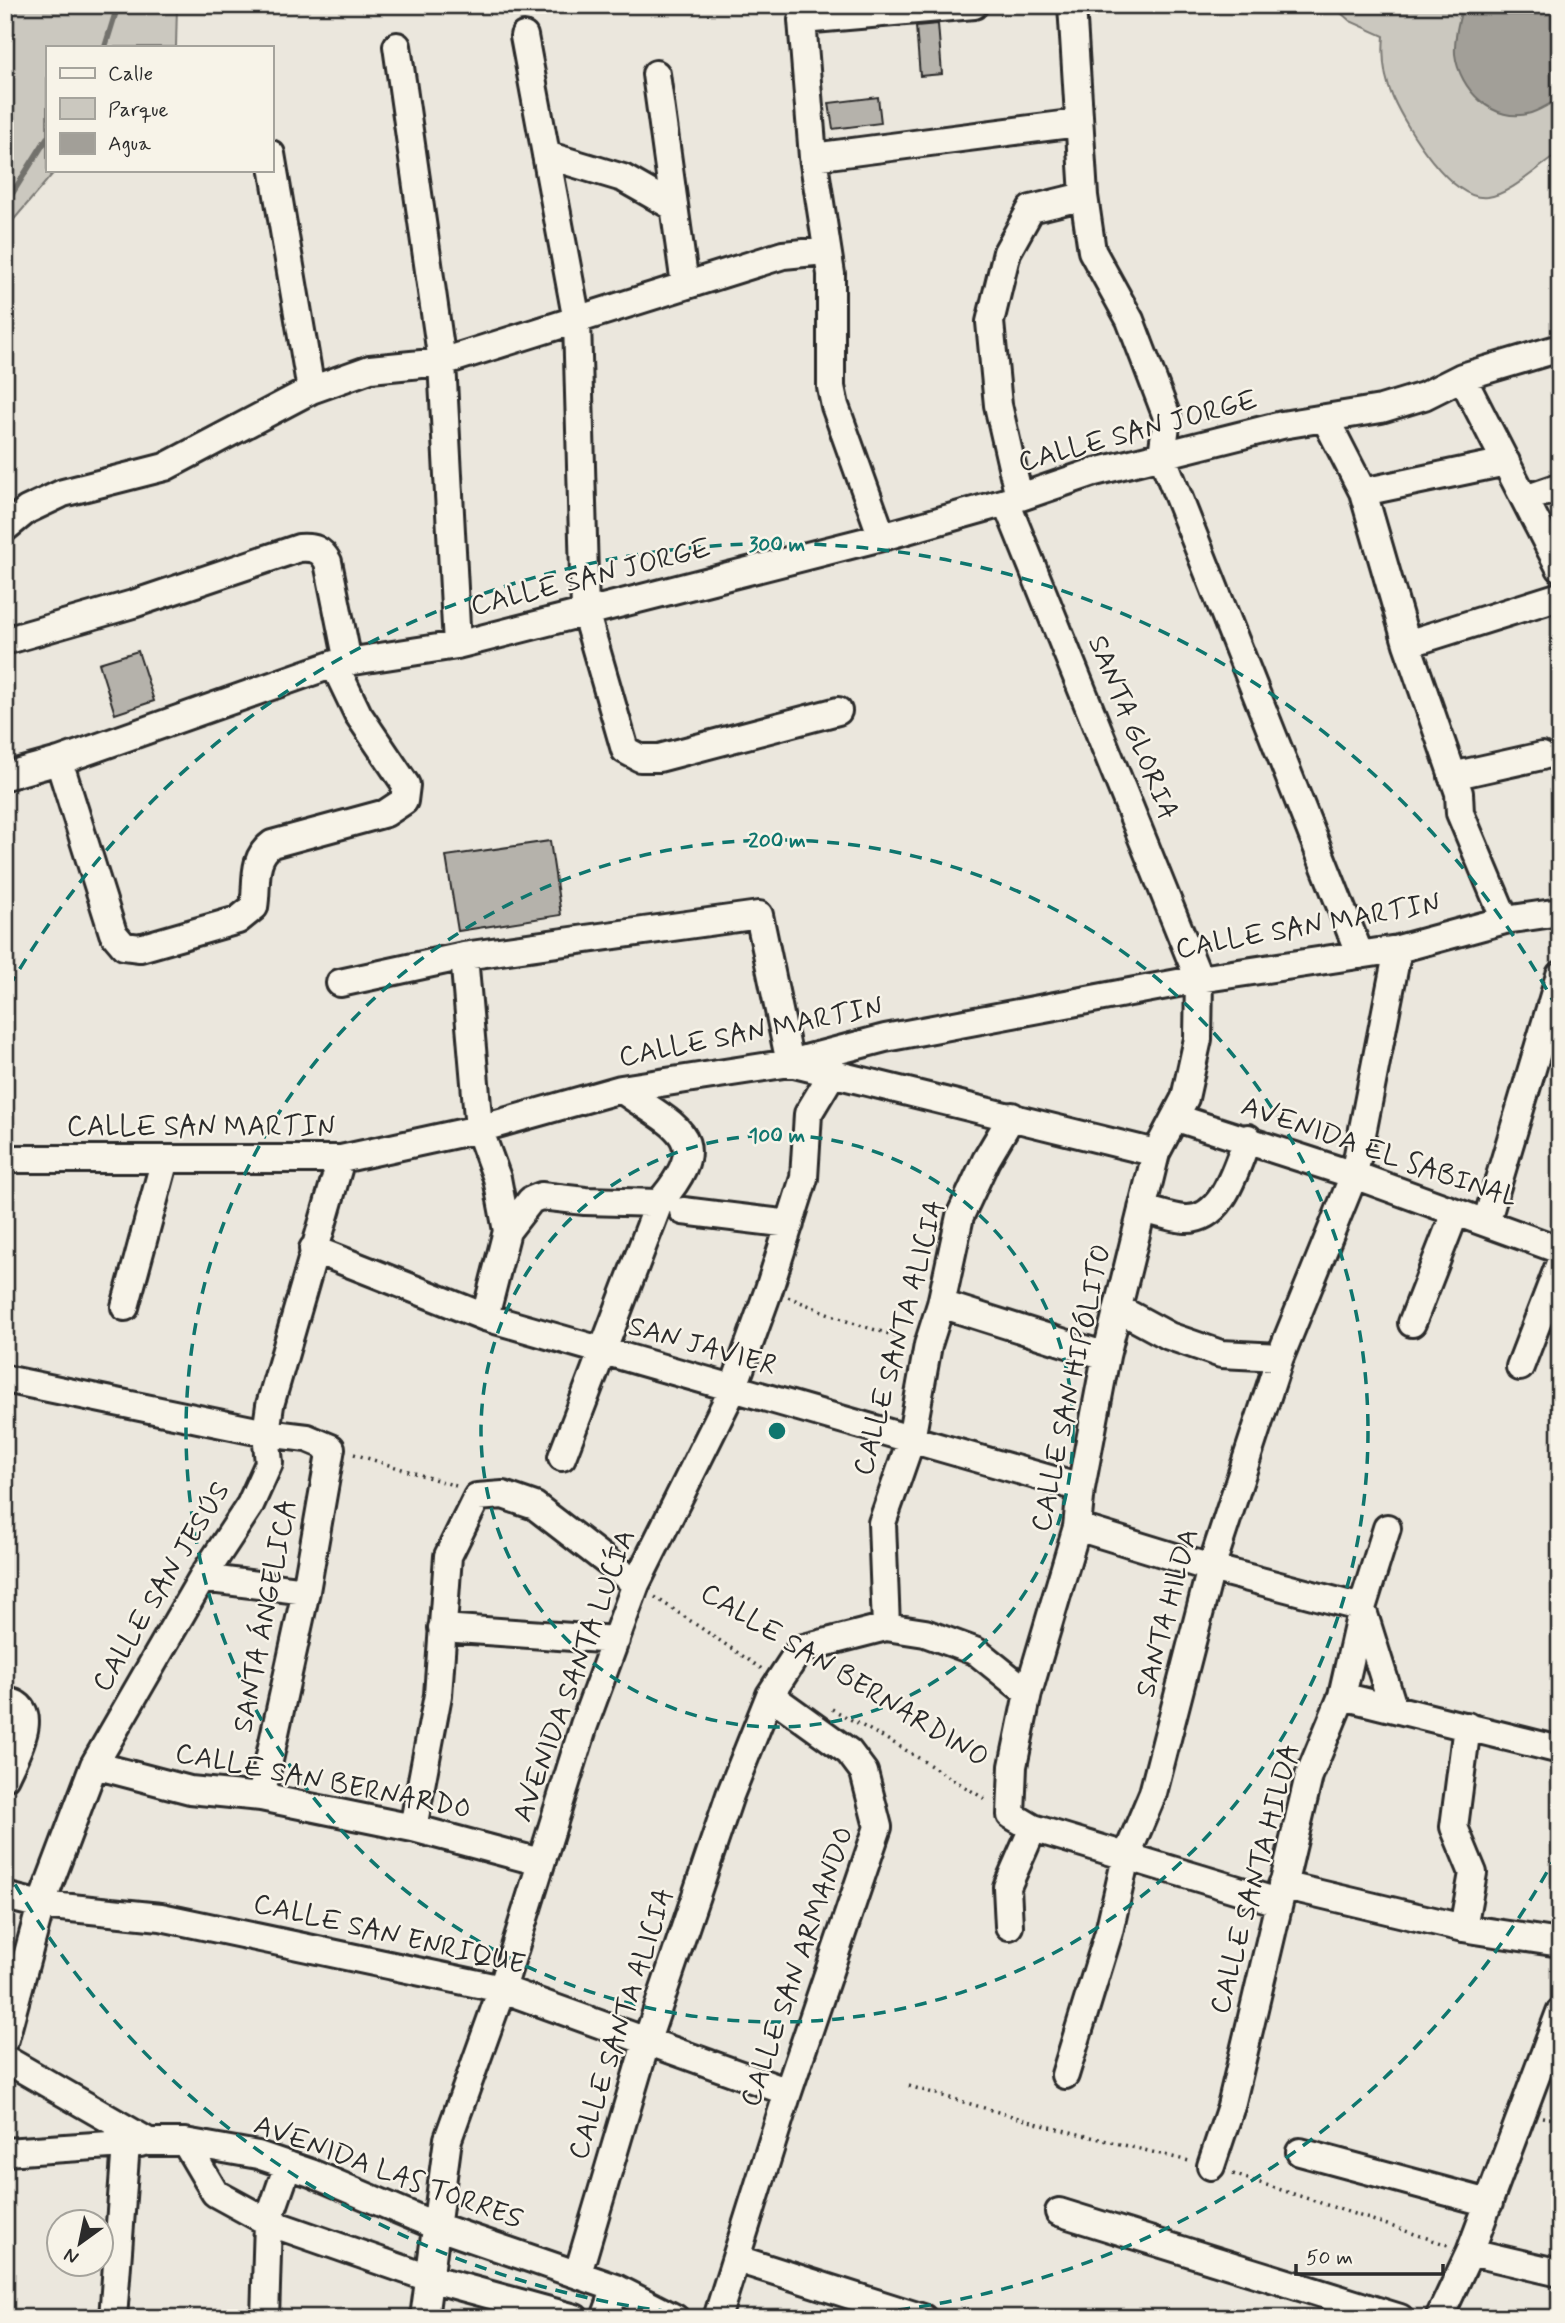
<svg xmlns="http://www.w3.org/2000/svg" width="1565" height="2323" viewBox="0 0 1565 2323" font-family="Mynerve,sans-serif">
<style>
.green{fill:#cbc8bf;stroke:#7b7a75;stroke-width:2}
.water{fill:#a29f98;stroke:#72716c;stroke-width:2}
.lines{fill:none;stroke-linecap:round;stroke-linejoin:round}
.stream{stroke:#72716c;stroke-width:6}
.building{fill:#b5b2ab;stroke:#2b2b2b;stroke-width:2}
.minor-casing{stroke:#2b2b2b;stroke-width:32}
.path{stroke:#2b2b2b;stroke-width:3.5;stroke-dasharray:2 5;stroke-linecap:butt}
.minor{stroke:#f7f3e8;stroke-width:26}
.ring{fill:none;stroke:#0f766e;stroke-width:3.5;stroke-dasharray:12 9}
.labels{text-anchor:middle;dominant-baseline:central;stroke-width:5;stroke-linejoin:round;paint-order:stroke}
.street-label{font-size:28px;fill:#2b2b2b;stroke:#f7f3e8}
.centre{fill:#0f766e;stroke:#f7f3e8;stroke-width:3.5}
.ring-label{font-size:21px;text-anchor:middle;font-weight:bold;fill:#0f766e;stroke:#f7f3e8;stroke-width:5;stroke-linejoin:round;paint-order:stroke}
</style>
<rect width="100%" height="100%" fill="#ebe7dd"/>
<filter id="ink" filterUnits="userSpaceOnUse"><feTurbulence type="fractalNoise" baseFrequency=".0143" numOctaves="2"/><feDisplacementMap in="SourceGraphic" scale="14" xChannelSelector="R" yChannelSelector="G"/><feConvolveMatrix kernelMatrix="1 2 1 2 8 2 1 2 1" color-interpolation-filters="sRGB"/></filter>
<g filter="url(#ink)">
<path class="green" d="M5,5H177L176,47H47V170H56L5,230Z
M1332,5H1560V153C1538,166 1513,193 1488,197C1452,203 1406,127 1393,98C1384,78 1382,57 1384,36L1350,21Z"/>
<path class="water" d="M1463,5H1560V98C1551,103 1541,110 1531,113C1494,125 1459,89 1455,54C1454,38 1459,20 1463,5Z"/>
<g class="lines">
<path class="stream" d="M105,47L118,5
M5,205L47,138"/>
</g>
<path class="building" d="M938,24L942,74L920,76L916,26Z
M878,97L881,123L833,129L829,103Z
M138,651L154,701L115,714L99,663Z
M550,841L561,915L458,931L446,856Z"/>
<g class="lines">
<defs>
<path id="minor" d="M1072,5L1084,196L1092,251L1130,320L1167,417L1162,456L1360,955
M524,36L577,321L585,611L625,750L640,758H659L838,711
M397,46L442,362L457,645
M656,74L685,285
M271,154L311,390
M546,155L623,178L674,207
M813,157L1078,123
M1462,377L1560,568
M1325,418L1363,492L1407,644L1459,793L1460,813L1505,920
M1363,492L1506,462
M1019,497L998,405L990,322L1007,252L1031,209L1084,196
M1525,499L1560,487
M1006,502L1199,979L1198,1039L1185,1098L1156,1153L1106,1356L1081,1488L1077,1527L1028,1693L1013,1766L1011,1815L1033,1828L1278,1902
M5,528L27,510L63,493L165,467L311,390L370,369L442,362L783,255L825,251
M882,537L835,406L831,387V274L813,157L802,20L974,5
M5,641L133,604L299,548C314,547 321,549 328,562L348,662
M1407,644L1560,596
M59,761L113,933L124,946L140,948L238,920L254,907C258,884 251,859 272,844L386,813L404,801L406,785L358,714L334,664
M5,776L59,761L334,664L457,645L882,537L1006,502L1091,473L1282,425L1381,409L1424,396L1462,377L1560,348
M1452,776L1542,756
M464,956L479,1129L497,1178L507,1231L485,1317
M340,983L464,956L759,915L790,1063L1156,1153
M1177,1118L1354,1175L1560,1250
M5,1159H341L479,1129L621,1089L790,1063L885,1038L1199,979L1398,949L1505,920L1560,912
M1142,1209C1156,1212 1171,1218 1185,1219C1224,1221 1236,1166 1248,1138
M683,1211L790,1224
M1486,1223L1560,975
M507,1231L531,1200L541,1196L585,1201L659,1203
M313,1249L485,1317L1081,1488
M941,1304L1106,1356
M125,1307L165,1159
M1119,1309L1169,1336L1221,1354L1280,1357
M1412,1323L1455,1213
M1520,1367L1560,1263
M5,1379L266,1433L307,1438L331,1448L306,1591L261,1797
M562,1457L659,1203C717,1136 675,1128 621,1089
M1077,1527L1211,1568L1362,1608L1393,1707
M202,1578L306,1591
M886,1627L882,1523L911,1440L928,1345L941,1304L960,1216L986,1160L1012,1116
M442,1628L616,1640
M1342,1696L1560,1750
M5,1701C45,1706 14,1756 5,1777
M94,1765L190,1790L261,1797L413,1828L540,1862
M413,1828L438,1695L448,1556L477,1497L503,1495L535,1506L636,1584
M1282,1885L1463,1928L1560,1943
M5,1896L41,1905L161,1917L502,1989L788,2092
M1009,1926L1007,1887L1033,1828
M1463,1928L1473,1873L1454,1827L1467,1726
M5,2039L41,1905L94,1765L202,1578L250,1505L269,1463L266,1433L270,1405L341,1159
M5,2059L149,2142H185L258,2155L311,2173L436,2226L616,2288L675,2318
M1065,2075L1109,1932L1126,1857L1153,1793L1211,1568L1280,1357L1354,1175L1398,949
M185,2142L215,2193L268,2222L429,2278L575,2318
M5,2152L140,2143
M1300,2152L1489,2203
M1211,2166L1231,2106L1309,1776L1342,1696L1362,1608L1387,1528
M1059,2212L1400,2318
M1470,2252L1560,2273
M737,2259L923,2318
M578,2273L646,2043L730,1795L770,1695L800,1649L886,1627L925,1633L977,1652L1028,1693
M113,2318L126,2144
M265,2318L268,2222L288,2165
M424,2318L448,2139L502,1989L584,1725L636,1584L733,1389L769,1289L804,1178L808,1114L832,1074
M605,2318L616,2288
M717,2318L788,2092L878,1827L864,1772L849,1752L770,1695
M1439,2318L1470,2252L1560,2012"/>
</defs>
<use href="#minor" class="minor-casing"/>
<path class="path" d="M788,1297L849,1322L906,1339
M354,1454L456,1486
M655,1597L762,1669
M832,1709L899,1746L988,1801
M909,2086L1046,2126L1189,2161
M1542,2117L1560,2120
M1233,2174L1448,2245"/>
<use href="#minor" class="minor"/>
</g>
</g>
<g class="ring">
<circle cx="777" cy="1431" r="296"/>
<circle cx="777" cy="1431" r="591"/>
<path d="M1557 1854A887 887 0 0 1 800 2318M754 2318A887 887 0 0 1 9 1874M9 987A887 887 0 0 1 1557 1008"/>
</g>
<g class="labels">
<g class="street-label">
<text transform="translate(1138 432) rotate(-15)">CALLE SAN JORGE</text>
<text transform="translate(591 578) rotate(-14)">CALLE SAN JORGE</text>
<text transform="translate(1132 728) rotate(68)">SANTA GLORIA</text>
<text transform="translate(1308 927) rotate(-10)">CALLE SAN MARTIN</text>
<text transform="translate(751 1033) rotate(-11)">CALLE SAN MARTIN</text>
<text x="201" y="1127">CALLE SAN MARTIN</text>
<text transform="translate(1379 1153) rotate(19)">AVENIDA EL SABINAL</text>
<text transform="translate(900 1338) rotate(-75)">CALLE SANTA ALICIA</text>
<text transform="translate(702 1347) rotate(16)">SAN JAVIER</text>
<text transform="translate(1072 1388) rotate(-78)">CALLE SAN HIPÓLITO</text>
<text transform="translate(162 1587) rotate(-59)">CALLE SAN JESÚS</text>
<text transform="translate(1168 1613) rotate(-75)">SANTA HILDA</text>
<text transform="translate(266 1616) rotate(-79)">SANTA ÁNGELICA</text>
<text transform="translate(575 1676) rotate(-70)">AVENIDA SANTA LUCÍA</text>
<text transform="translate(844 1676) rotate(31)">CALLE SAN BERNARDINO</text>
<text transform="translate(323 1782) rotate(11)">CALLE SAN BERNARDO</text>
<text transform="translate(1256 1879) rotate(-75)">CALLE SANTA HILDA</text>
<text transform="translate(389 1935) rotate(13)">CALLE SAN ENRIQUE</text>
<text transform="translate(798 1967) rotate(-71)">CALLE SAN ARMANDO</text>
<text transform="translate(622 2024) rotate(-72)">CALLE SANTA ALICIA</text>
<text transform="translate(388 2173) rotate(20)">AVENIDA LAS TORRES</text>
</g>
</g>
<circle cx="777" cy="1431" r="10" class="centre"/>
<g class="ring-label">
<text x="777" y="551">300 m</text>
<text x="777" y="847">200 m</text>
<text x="777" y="1142">100 m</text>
</g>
<rect width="1565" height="2323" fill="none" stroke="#f7f3e8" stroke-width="28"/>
<rect x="14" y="14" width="1537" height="2295" fill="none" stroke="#2b2b2b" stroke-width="2.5" filter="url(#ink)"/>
<rect x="46" y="46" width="228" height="126" fill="#f7f3e8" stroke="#a5a39c" stroke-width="2"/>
<rect x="60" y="68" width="35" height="10" fill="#f7f3e8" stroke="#a5a39c" stroke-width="2"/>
<text x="108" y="80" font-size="21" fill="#2b2b2b">Calle</text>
<rect x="60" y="98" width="35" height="21" fill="#cbc8bf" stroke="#a5a39c" stroke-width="2"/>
<text x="108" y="116" font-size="21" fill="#2b2b2b">Parque</text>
<rect x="60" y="133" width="35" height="21" fill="#a29f98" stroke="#a5a39c" stroke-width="2"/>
<text x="108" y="150" font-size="21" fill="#2b2b2b">Agua</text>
<g transform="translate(80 2243) rotate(213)"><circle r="33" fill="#f7f3e8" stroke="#a5a39c" stroke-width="2"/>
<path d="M0-5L12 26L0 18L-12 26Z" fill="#2b2b2b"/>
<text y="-10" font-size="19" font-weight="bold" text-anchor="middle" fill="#2b2b2b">N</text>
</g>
<path d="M1296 2264v10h147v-10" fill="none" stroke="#2b2b2b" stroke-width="3.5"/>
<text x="1306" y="2264" font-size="21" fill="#2b2b2b" stroke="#f7f3e8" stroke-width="5" paint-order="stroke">50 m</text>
</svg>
